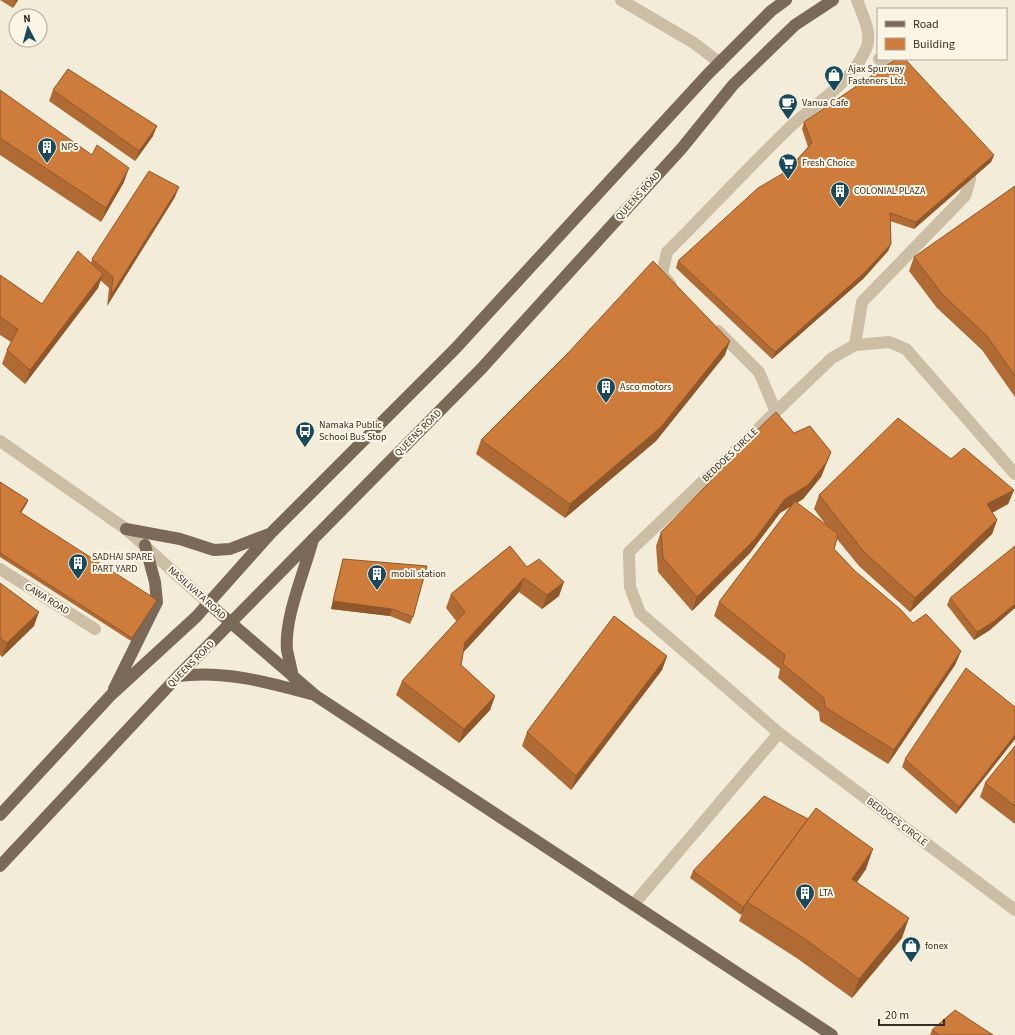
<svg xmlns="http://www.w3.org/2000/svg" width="1015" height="1035" viewBox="0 0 1015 1035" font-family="'Source Sans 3',sans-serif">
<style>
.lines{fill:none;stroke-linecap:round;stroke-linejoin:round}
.minor{stroke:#cbbea4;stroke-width:12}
.major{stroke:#796956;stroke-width:12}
.wall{fill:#b06b34}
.shaded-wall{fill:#90572a}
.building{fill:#cd7c3c;stroke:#90572a}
.labels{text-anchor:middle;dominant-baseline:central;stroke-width:4;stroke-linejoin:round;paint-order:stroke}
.poi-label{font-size:10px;fill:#362e26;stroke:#faf5e5;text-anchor:start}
.street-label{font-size:10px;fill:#362e26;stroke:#faf5e5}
</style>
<rect width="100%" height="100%" fill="#f3ecd9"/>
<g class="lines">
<path class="minor" d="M621,0L694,43L720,63
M879,59L898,76
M671,285L662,274L667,252C707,212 747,169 788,129C815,103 850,85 866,49C873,34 862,14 857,0
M718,331L759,372L776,412
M855,345L862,302L965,196L970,179V166
M0,441L126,529L208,603
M1015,474L906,349L889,342L855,345L832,358L629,552L630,587L640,613L779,733L1015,910
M0,569L95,629
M633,905L779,733"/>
<path class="major" d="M126,529L180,539L214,550L230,549L269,534
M208,603L316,696L832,1035
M178,676C224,670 267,682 311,694
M293,677C291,668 289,659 287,650C284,617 305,571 313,539
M114,689L157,602L155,582L145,545
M0,815L111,695L196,617L271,533L455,349L708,74L771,11L786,0
M0,866L178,676L482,368L682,148L733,85L795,25L833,0"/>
</g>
<path class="wall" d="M0,0H18L13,8Z
M0,90L124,182L101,222L0,155Z
M53,90L153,136L135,161L49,101Z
M804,122L994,155L991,162L914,229L890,221L891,244L888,251L863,279L772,359L676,268L678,261L787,171L808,147L802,129Z
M1015,186V397L982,350L937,308L909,271L914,257Z
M175,197L107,306L109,288L100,280L98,288L25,384L2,364L7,350L11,342L0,335V275L42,304L91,263L92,259Z
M725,355L656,441L565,518L476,454L481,440Z
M794,433L831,452L821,477L803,499L797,503L826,525L814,509L819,495L951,459L1014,490L1008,504L992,513L997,520L992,534L910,612L859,566L837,539L834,549L855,571L913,623L961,651L955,665L888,764L820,721L819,712L778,678L780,669L714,616L719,602L791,506L780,513L750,553L692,611L658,572L656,546L661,532Z
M0,482L28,500L27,503L21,513L155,604L131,641L0,557Z
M343,559L413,617L410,624L390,616L331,609L341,567Z
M527,567L559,596L542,609L519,592L463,652L461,665L495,696L490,710L459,743L396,695L402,681L457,622L446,608L451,594Z
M0,583L34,626L2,657L0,655Z
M950,598L990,630L974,640L947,605Z
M667,656L662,670L571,790L522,746L527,732Z
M1015,707V739L956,814L902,767L905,759Z
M1015,746V824L980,797L985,783Z
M866,869L857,882L902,938L852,998L798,959L739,921L743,912L741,915L690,878L693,871Z
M932,1030L993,1035H930Z"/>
<path class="shaded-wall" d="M16,0H18L13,8Z
M157,126L153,136L135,161L139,151Z
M994,155L991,162L914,229L916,222Z
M129,168L124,182L101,222L106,208Z
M179,187L175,197L107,306L111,295Z
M891,244L888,251L863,279L772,359L775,352Z
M103,274L98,288L25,384L30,370Z
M730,341L725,355L656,441L565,518L570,504Z
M831,452L821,477L803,499L780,513L750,553L692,611L697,597L785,499Z
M1014,490L1008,504L982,518L987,504Z
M28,500L27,503L19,516L20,512Z
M997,520L992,534L910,612L915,598Z
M524,578L519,592L460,656L465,642Z
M564,582L559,596L542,609L547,595Z
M157,600L155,604L131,641L132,638Z
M333,601L392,609L390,616L331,609Z
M1015,604V608L990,630L974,640L977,632Z
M39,612L34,626L2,657L7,643Z
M961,651L955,665L888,764L894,750Z
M667,656L662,670L571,790L576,776Z
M495,696L490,710L459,743L464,729Z
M1015,735V739L956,814L959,807Z
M873,849L866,869L845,899L852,879Z
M745,905L743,912L741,915L743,907Z
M909,918L902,938L852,998L859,979Z"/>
<path class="building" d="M896,59H905L994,155L916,222L890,213L891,244L865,272L775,352L678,261L758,188L787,171L812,143L804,122Z
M68,69L157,126L139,151L53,90Z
M0,90L92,155L97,145L129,168L106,208L0,138Z
M149,171L179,187L111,295L113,277L92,259Z
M1015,186V376L987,336L942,294L914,257Z
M78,251L103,274L30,370L7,350L18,329L0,317V275L42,304Z
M653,261L730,341L661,427L570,504L481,440L568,353Z
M776,412L794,433L810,426L831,452L826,463L808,485L785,499L755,539L697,597L663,558L661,532L708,484L733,453Z
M898,418L951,459L964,448L1014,490L987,504L997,520L915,598L864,552L819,495Z
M0,482L28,500L20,512L157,600L132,638L0,553Z
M795,501L838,534L834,549L855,571L900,609L913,623L926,614L961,651L894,750L825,707L824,698L783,664L785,655L719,602Z
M510,546L527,567L539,559L564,582L547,595L524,578L465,642L461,665L495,696L464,729L402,681L465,612L451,594Z
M1015,546V604L993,622L977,632L950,598Z
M343,559L427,566L413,617L392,609L333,601Z
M0,583L39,612L7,643L0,638Z
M614,616L667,656L576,776L527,732Z
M966,668L1015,707V735L959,807L905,759Z
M1015,746V806L985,783Z
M764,796L808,819L747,902L745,905L743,907L693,871Z
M816,808L873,849L852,879L909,918L859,979L805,939L747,902Z
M955,1010L993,1035H940L932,1030Z"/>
<defs>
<symbol id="shop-pin" viewBox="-11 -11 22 30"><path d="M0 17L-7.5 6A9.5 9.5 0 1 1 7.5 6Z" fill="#19495a" stroke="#faf5e5"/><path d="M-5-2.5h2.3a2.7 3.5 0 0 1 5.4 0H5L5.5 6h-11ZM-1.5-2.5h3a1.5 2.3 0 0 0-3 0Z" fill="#fff"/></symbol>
<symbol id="cafe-pin" viewBox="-11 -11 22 30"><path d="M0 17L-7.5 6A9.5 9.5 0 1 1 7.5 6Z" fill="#19495a" stroke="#faf5e5"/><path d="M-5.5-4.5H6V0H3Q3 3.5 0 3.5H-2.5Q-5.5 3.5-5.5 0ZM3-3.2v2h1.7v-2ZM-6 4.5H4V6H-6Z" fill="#fff"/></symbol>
<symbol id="building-pin" viewBox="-11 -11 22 30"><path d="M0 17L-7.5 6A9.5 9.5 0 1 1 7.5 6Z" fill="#19495a" stroke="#faf5e5"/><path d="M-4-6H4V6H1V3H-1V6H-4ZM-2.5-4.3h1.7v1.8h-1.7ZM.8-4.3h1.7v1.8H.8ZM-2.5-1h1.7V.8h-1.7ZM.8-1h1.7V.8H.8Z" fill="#fff"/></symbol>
<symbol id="supermarket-pin" viewBox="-11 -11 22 30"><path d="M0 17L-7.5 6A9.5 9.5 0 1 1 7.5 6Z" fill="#19495a" stroke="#faf5e5"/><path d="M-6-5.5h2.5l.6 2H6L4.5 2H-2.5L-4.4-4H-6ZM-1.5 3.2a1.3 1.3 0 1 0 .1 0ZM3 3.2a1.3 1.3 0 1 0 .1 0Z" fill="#fff"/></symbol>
<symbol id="bus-pin" viewBox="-11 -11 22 30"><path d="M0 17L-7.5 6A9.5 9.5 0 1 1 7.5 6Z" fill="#19495a" stroke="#faf5e5"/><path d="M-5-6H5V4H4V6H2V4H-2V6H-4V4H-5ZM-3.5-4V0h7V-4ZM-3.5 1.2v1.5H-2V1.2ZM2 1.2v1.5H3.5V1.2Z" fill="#fff"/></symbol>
</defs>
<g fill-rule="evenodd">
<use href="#shop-pin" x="823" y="64" width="22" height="30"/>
<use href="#cafe-pin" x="777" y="92" width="22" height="30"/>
<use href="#building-pin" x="36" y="136" width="22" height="30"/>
<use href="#supermarket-pin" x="777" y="152" width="22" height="30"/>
<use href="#building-pin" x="829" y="180" width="22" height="30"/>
<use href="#building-pin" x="595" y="376" width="22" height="30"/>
<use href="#bus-pin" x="294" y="420" width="22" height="30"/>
<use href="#building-pin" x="67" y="552" width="22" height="30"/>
<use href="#building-pin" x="366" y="563" width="22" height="30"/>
<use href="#building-pin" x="794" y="882" width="22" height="30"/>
<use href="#shop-pin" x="900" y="935" width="22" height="30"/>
</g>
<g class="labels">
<g class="poi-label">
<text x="848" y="69">Ajax Spurway<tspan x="848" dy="12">Fasteners Ltd.</tspan></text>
<text x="802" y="103">Vanua Cafe</text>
<text x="61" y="147">NPS</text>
<text x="802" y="163">Fresh Choice</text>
<text x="854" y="191">COLONIAL PLAZA</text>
<text x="620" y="387">Asco motors</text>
<text x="319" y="425">Namaka Public<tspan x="319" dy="12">School Bus Stop</tspan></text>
<text x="92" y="557">SADHAI SPARE<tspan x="92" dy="12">PART YARD</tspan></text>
<text x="391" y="574">mobil station</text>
<text x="819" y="893">LTA</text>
<text x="925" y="946">fonex</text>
</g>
<g class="street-label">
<text transform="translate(638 196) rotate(-48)">QUEENS ROAD</text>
<text transform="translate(418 433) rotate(-45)">QUEENS ROAD</text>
<text transform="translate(730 455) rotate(-44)">BEDDOES CIRCLE</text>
<text transform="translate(197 593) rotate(42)">NASILIVATA ROAD</text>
<text transform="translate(47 599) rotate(32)">CAWA ROAD</text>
<text transform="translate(191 664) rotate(-45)">QUEENS ROAD</text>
<text transform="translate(897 822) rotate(37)">BEDDOES CIRCLE</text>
</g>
</g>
<rect x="877" y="8" width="130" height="52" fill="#faf5e5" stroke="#aca599"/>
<rect x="885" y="21" width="20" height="6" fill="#796956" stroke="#aca599"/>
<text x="913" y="28" font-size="12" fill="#362e26">Road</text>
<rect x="885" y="38" width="20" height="12" fill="#cd7c3c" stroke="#aca599"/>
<text x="913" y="48" font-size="12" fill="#362e26">Building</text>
<g transform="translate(28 28) rotate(354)"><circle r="19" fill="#faf5e5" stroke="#aca599"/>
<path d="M0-3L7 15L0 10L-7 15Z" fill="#19495a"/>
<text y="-6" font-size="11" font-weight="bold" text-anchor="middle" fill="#362e26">N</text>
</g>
<path d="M879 1019v6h65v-6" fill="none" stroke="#362e26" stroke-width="2"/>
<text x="885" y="1019" font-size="12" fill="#362e26" stroke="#faf5e5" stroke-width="3" paint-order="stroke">20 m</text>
</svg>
